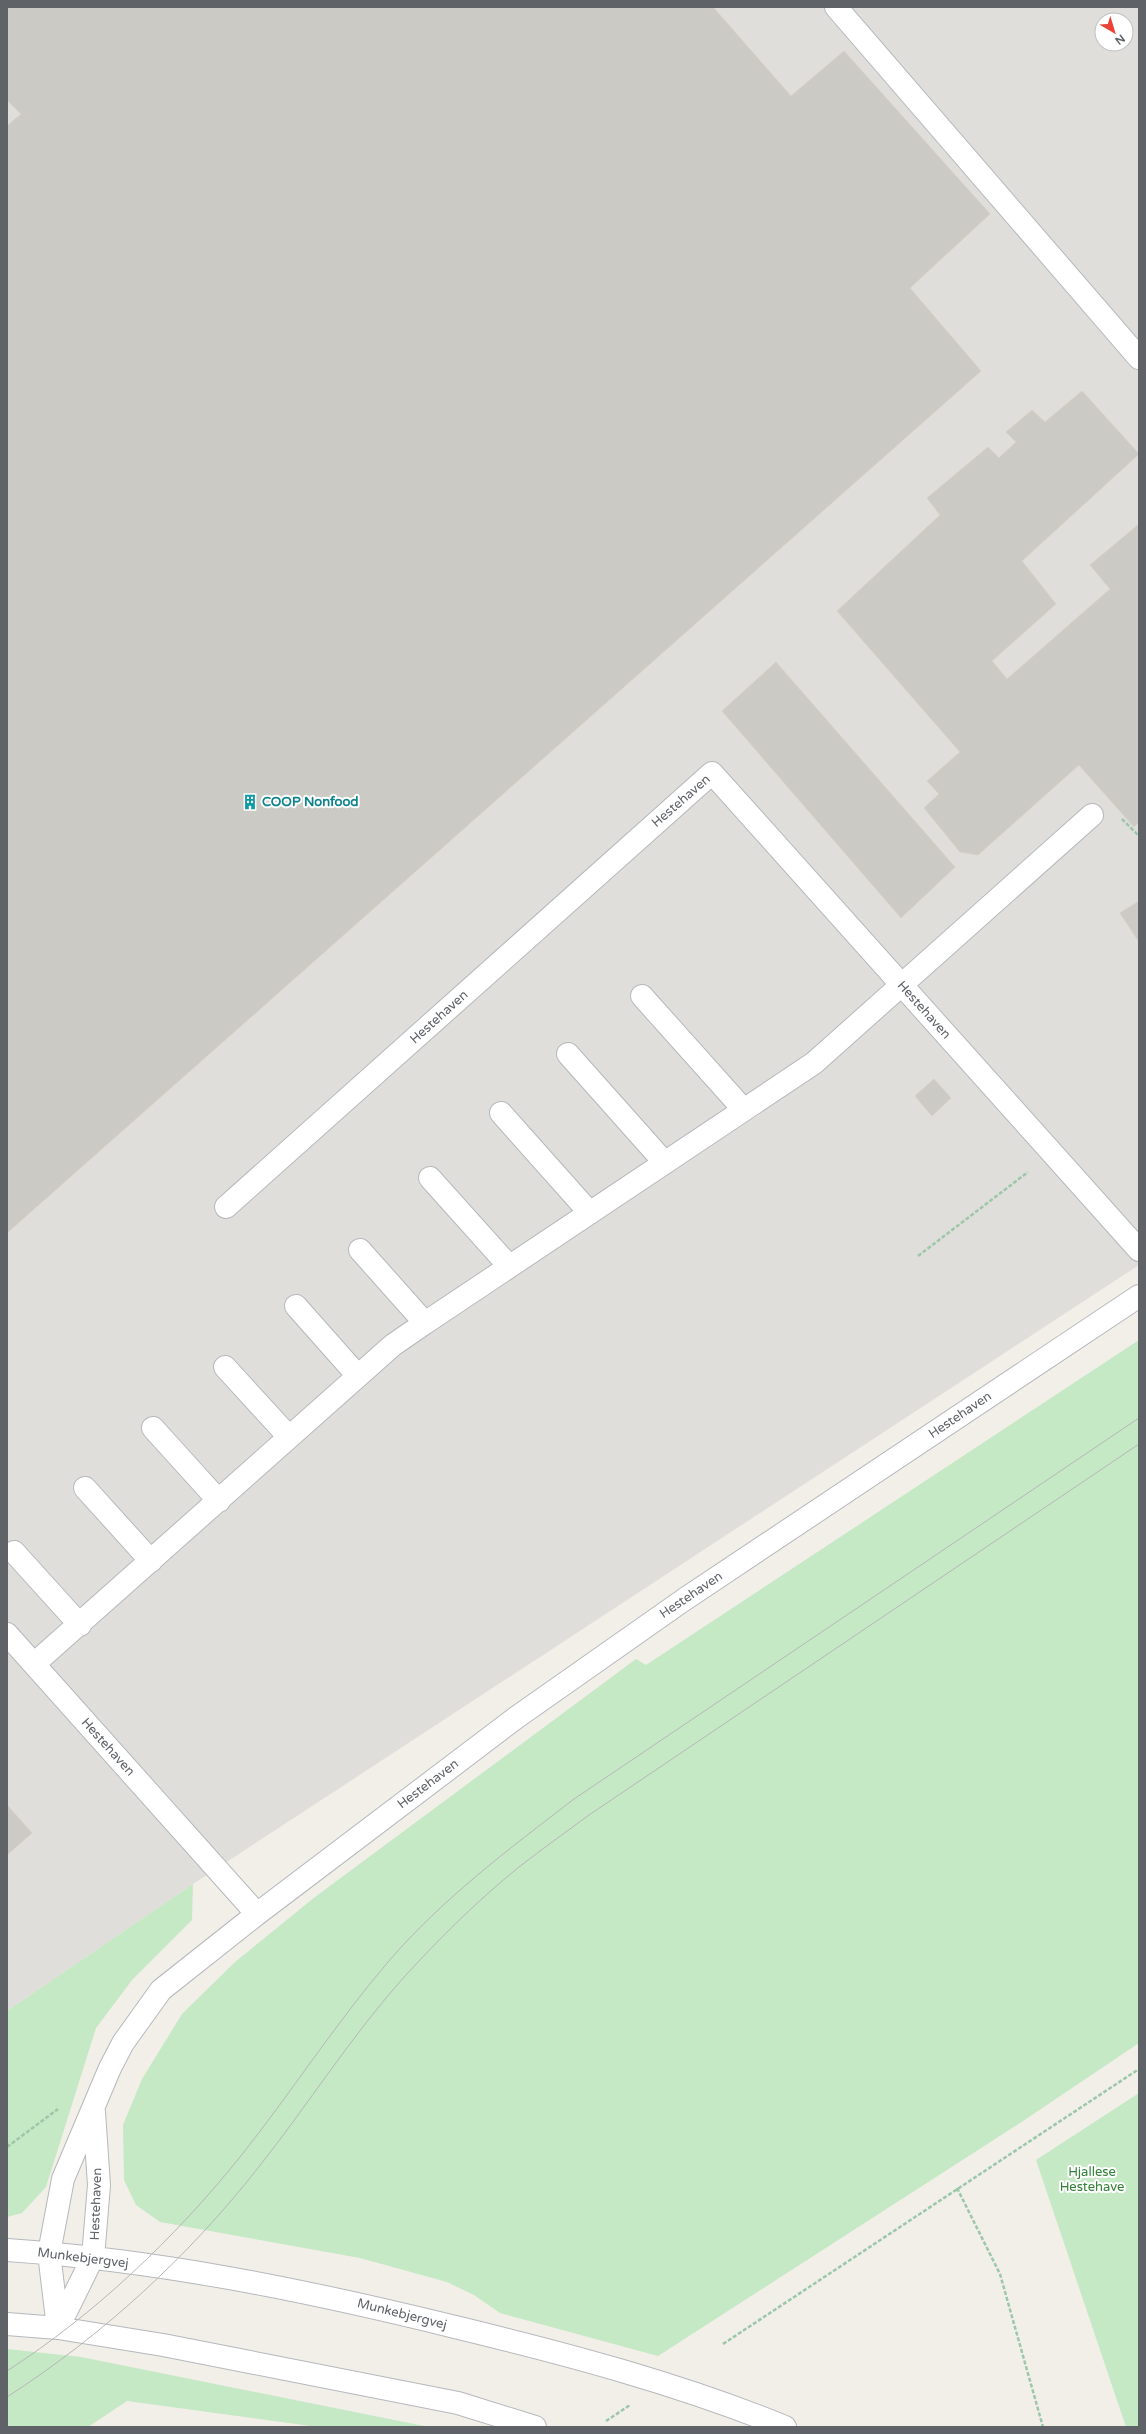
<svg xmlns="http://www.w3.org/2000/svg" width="1146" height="2434" viewBox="0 0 1146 2434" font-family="'Varela Round',sans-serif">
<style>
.industrial{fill:#e0deda;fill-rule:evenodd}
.green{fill:#c5e8c5}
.building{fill:#cccac5;stroke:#d6d1c6}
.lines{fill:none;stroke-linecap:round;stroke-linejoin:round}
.minor-casing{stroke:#b5b8bc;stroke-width:24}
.path{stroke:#9cc7a9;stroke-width:2.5;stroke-dasharray:4 2;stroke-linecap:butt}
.minor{stroke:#fff;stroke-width:22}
.tram{stroke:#b6b7b8;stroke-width:1}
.labels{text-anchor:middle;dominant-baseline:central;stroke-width:4;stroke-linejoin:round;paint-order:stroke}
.street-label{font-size:13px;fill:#5f6368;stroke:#fff}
.culture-label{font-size:13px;font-weight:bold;fill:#0d838f;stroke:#fff;text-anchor:start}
.park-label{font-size:13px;fill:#348238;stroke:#fff}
</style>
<rect width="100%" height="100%" fill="#f1efe8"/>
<path class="industrial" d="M7,7H1139V1265L193,1884L7,2011ZM1102,20H1126V44H1102Z"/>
<path class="green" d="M1139,1340V2043L1023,2121L658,2356L500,2313L474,2295L447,2282L360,2258L160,2222L136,2205L124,2180L123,2125L142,2079L182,2014L235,1962L315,1897L636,1659L646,1665Z
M193,1884L192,1920L132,1980L96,2028L46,2187L22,2213L7,2217V2011Z
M1139,2093V2427H1126L1036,2160Z
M7,2349L81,2357L429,2427H318L127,2401L88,2427H7Z"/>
<path class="building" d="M7,7H713L791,96L844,51L990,214L910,288L981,371L7,1233V126L21,114L7,100Z
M1082,391L1139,454L1022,561L1056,604L992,661L1007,679L1110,589L1090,565L1139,524V822L1134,827L1079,765L978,855L960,852L924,808L939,794L927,781L960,752L837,611L940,515L927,498L988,447L999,458L1016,442L1006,432L1032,410L1045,422Z
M776,662L955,867L901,918L722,711Z
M1139,901V942L1120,913Z
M934,1079L951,1098L932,1116L915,1096Z
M7,1805L32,1833L7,1855Z"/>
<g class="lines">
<defs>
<path id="minor" d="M836,7L1139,358
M642,996L744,1110
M568,1054L665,1163
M501,1113L590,1213
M430,1178L509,1266
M226,1207L712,773L1139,1250
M360,1250L425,1323L814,1063L1092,815
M296,1306L358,1376
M225,1367L289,1437
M153,1428L219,1501
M85,1488L151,1561
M14,1552L80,1625
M7,1634L257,1914
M34,1664L393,1345L425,1323
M7,2250C157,2260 304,2290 451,2326C563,2353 677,2383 785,2427
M7,2324L58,2328L163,2345L458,2403L535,2427
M58,2328L49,2253L63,2179L110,2068L123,2043L161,1990L257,1914L517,1717L685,1599L1139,1296
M58,2328L93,2257L99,2185L94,2112"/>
</defs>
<use href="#minor" class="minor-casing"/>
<path class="path" d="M1122,819L1139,836
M918,1256L1028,1172
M7,2147L58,2109
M957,2188L1000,2274L1043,2427
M723,2344L1139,2069
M606,2421L630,2405"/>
<use href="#minor" class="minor"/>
<path class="tram" d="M7,2371C95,2314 174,2239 240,2157C291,2093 335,2024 388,1962C442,1899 509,1849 574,1799L1139,1418
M7,2397C103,2335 188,2257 258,2168C308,2105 351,2036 405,1976C440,1938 478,1900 519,1867C542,1849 566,1832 589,1815L1139,1444"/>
</g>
<defs>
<symbol id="building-bare" viewBox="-9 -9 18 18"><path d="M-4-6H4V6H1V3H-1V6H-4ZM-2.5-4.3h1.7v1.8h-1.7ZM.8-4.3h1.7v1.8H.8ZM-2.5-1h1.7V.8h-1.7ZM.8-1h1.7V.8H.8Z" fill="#0f9aa8" stroke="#fff" stroke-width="2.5" paint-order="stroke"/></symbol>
</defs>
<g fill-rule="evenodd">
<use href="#building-bare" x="239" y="791" width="22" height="22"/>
</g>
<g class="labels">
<g class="street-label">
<text transform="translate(681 801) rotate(-41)">Hestehaven</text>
<text transform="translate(924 1010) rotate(48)">Hestehaven</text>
<text transform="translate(439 1017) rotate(-42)">Hestehaven</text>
<text transform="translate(960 1415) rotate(-34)">Hestehaven</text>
<text transform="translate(691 1595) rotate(-34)">Hestehaven</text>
<text transform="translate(108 1747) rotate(48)">Hestehaven</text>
<text transform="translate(428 1784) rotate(-37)">Hestehaven</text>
<text transform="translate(96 2204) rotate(-88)">Hestehaven</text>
<text transform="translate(83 2258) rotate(7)">Munkebjergvej</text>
<text transform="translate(402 2314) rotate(14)">Munkebjergvej</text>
</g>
<g class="culture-label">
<text x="262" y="802">COOP Nonfood</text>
</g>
<g class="park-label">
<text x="1092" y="2172">Hjallese<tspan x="1092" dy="15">Hestehave</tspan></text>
</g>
</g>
<rect width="1146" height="2434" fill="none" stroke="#5f6368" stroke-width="16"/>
<g transform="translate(1114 32) rotate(142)"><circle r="19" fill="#ffffff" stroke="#bfc1c3"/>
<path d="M0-3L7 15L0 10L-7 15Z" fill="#ea4335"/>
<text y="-6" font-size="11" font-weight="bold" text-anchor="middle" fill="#5f6368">N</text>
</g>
</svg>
